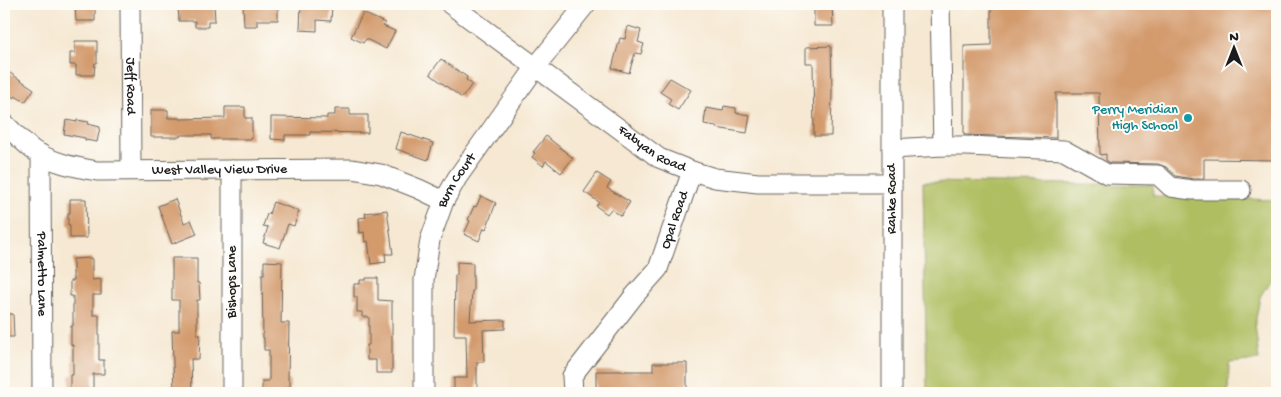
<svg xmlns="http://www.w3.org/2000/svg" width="1281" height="397" viewBox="0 0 1281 397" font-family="'Gochi Hand',sans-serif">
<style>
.green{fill:#afbe61;stroke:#666d3e}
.building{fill:#d39a6c}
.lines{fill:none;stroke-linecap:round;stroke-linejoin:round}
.minor-casing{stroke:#68635c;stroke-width:21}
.minor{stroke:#fff;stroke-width:19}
.culture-dot{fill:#0f9aa8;stroke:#fdfcf7;stroke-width:2}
.labels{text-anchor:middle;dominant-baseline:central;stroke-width:4;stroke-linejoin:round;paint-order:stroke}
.street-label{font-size:14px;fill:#1c1c1c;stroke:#fdfcf7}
.culture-label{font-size:14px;fill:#0d838f;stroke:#fdfcf7;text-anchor:end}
</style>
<rect width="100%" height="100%" fill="#fdfcf7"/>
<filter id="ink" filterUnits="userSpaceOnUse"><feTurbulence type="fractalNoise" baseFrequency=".02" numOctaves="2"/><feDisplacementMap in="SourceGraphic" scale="10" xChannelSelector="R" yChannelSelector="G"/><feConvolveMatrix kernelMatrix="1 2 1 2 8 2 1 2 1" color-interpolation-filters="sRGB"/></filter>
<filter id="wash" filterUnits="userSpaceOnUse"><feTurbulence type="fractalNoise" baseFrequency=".0096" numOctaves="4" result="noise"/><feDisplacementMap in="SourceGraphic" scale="20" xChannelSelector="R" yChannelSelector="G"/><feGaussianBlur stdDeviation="1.12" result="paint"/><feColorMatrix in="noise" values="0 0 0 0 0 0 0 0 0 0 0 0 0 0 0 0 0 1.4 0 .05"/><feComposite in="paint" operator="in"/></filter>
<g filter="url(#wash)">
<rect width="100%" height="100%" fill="#f6e8d2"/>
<path class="green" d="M923,182L1153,185V196L1277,200V270L1275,272L1260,297L1255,324L1259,360L1229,363L1228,393H927Z"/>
<g id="blocks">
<path class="building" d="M75,4H95V21H76Z
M191,4H214L215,21H208V27H195V21H179L178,6L191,5Z
M243,4H278V20H257V26H244Z
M301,4H332L331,21L317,20V31L300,30Z
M814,4H832L833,26H814Z
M991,4H1277V160L1204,159V179H1193L1176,176L1166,167L1158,164L1110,163L1106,160V154L1100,155L1099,93H1056V138L964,135V46L991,45Z
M363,13L385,23L383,26L395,31L386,49L366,39L363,43L351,37Z
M628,26L641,30L638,42L644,44L641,54L635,53L629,73L612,68L620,38L625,39Z
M75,41H97V63H95L94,75H76V65H70V53H75Z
M831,46L832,91L831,136H814L813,63H806V47Z
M441,59L467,77L466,80L472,84L462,98L430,74Z
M4,69L34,89L25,102L15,96L14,98L4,91Z
M670,78L691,90L678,110L668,104L671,99L660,92Z
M724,106L736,108V113L750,115L747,133L716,128V126L704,124L706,108L723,111Z
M225,107H245V118H252V139H211V135H180V137H151V110H168V118H180V119L225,118Z
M335,109H350V115H368V133L310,132V135H285V140L271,139V117L327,118V115H335Z
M66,120L77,122V120L89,122L88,124L100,127L97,142L85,140V138L64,134Z
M401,132L433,143L428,160L396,149Z
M546,136L573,158L561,173L546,161L543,166L532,157L535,153L533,152Z
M597,173L611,182L607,188L630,202L621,216L611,209L607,214L596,206L599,202L584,192Z
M481,196L496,203L486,229L484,228L479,241L464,234L470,221L468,220L474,206L476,207Z
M70,199H86L87,238H70V225H68V213H70Z
M175,199L184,223L191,220L197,234L172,244L158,206Z
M273,202L299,211L294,226L288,224L280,248L263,243L268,227L263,226L267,214H269Z
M387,210L393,254H385L386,262L371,264L368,241L365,242L364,232L360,233L359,218L366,217L365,213Z
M92,258V280L101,279V295H93V315H99V360H104V374H93V393H70V375H73V345H71V326H73V296H70V281H73V259Z
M172,258H197V283H199L200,300H197V334H200L199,359H191L192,393H174L172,331H179V300H172Z
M264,261L282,262L281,323H289L288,380H290V393H262V381H269V350H264V338H263L262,274H264Z
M457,262L473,263V291H472L470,321L505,320V329L483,330L484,362H477V393L454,392V378H467L466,335H454L455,275H457Z
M366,278H378V300L392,301V373H376V360H367V345H369V317H362V312H357V297H354V284H360V280H366Z
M4,314H13L14,337H4Z
M653,363H687V393H596V371H653Z"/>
</g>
</g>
<g filter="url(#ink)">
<use href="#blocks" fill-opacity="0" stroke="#68635c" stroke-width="1"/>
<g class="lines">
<defs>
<g id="minor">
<path id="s1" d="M130,4L131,170"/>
<path id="s2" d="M450,4L659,158L692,171L715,178L758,183H892"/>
<path id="s3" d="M4,123C13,132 23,142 33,150C53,163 74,167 97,171L352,169L381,174L419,189L444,201"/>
<path d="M943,146H966L1064,150L1107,174L1158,175L1171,187L1192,190H1241"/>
<path d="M892,149L943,146L940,4"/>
<path id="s4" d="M41,154L42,393"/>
<path d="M232,393V170"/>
<path id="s5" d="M424,393V280L430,240L444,201L457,178L535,68L586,4"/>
<path id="s6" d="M573,393L572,376L634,296L658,269L692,171"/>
<path d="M892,393V4"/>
</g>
</defs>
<use href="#minor" class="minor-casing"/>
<use href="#minor" class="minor"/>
</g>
</g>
<circle class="culture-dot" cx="1188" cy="118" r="5"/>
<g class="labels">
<g class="street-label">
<text stroke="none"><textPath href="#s1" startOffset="82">Jeff Road</textPath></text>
<text stroke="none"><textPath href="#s2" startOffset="249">Fabyan Road</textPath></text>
<text stroke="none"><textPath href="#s3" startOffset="230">West Valley View Drive</textPath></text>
<text stroke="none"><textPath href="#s5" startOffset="219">Burn Court</textPath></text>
<text transform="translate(892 199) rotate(-90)">Rahke Road</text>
<text stroke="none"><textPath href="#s6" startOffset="206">Opal Road</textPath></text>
<text stroke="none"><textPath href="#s4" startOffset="120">Palmetto Lane</textPath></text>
<text transform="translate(232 282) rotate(-90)">Bishops Lane</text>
</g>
<g class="culture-label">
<text x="1178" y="110">Perry Meridian<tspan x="1178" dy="16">High School</tspan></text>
</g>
</g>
<rect width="1281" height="397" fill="none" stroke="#fdfcf7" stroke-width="20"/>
<g transform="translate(1234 48)" stroke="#fdfcf7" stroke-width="4" paint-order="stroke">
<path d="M0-4L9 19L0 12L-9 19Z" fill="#1c1c1c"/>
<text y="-8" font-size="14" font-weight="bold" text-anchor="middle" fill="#1c1c1c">N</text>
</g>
</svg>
